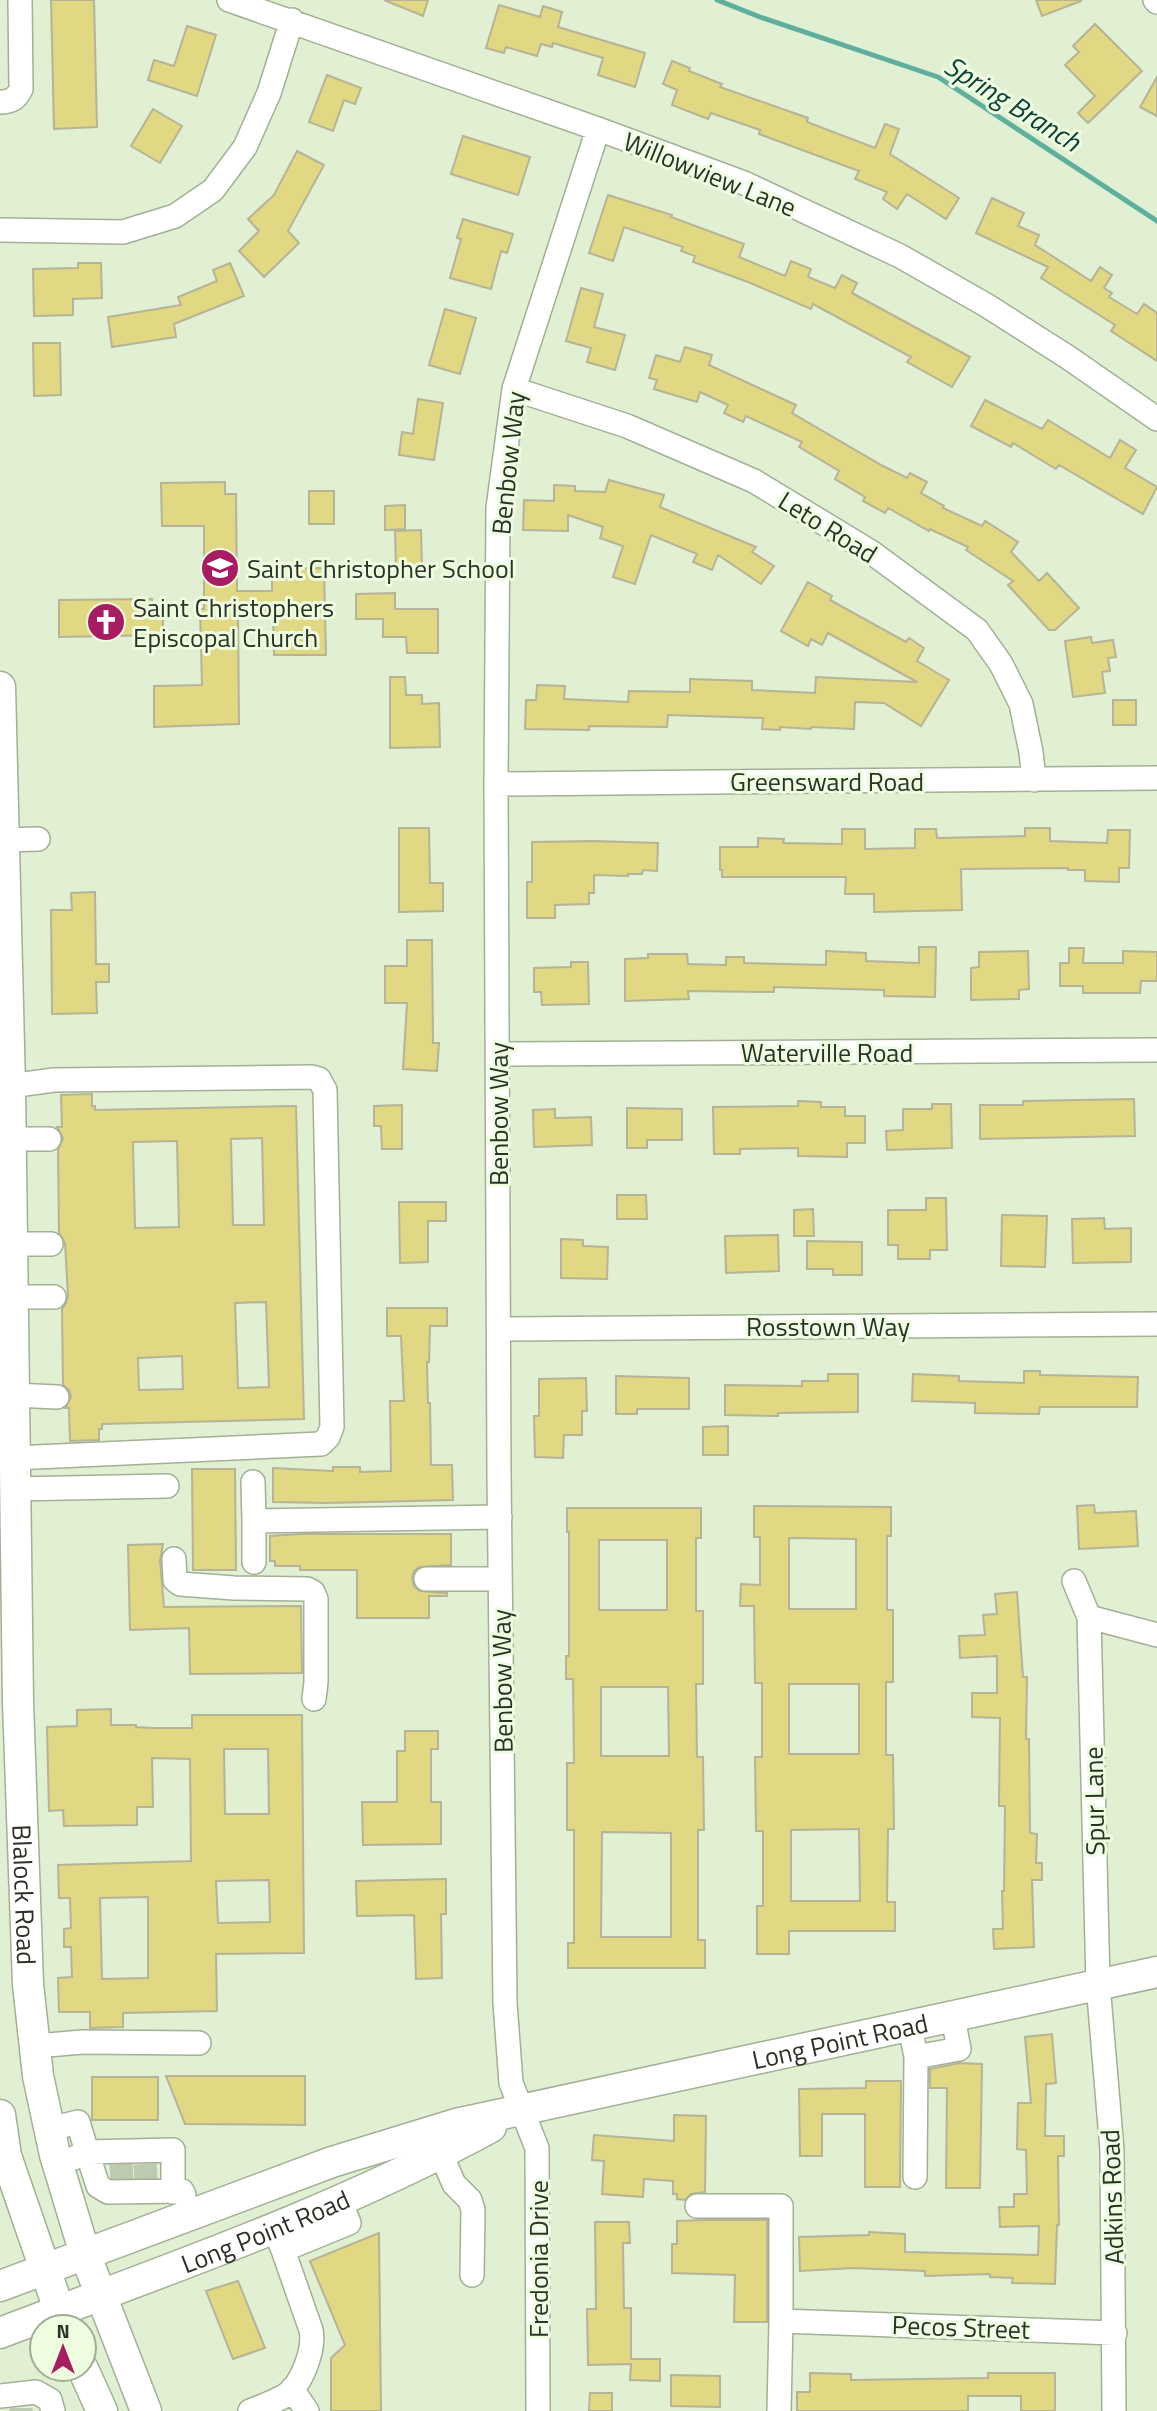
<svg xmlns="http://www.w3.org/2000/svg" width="1157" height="2411" viewBox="0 0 1157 2411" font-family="'Titillium Web',sans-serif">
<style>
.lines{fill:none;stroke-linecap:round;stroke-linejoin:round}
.stream{stroke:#5faf9f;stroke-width:5}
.building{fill:#e1d883;stroke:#b6b396;stroke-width:2;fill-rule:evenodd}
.minor-tunnel{stroke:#bdc9b1;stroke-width:23;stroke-dasharray:23 11;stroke-linecap:butt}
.minor-casing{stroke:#a2b095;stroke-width:26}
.major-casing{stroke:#a2b095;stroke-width:33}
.minor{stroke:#fff;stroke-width:23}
.major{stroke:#fff;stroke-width:30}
.labels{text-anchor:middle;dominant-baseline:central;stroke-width:6;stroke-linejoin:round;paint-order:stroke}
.street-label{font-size:26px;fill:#2d3228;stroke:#eefde0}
.poi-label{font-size:26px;fill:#2d3228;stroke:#eefde0;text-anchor:start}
.water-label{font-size:28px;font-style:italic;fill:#0c413a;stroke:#eefde0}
</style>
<rect width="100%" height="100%" fill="#e1efd3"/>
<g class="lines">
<path class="stream" d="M717,0L760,17L938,77L1157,221"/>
</g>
<path class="building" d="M51,0H94L97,127L54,129Z
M384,0H428L423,16Z
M1036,0H1081V1L1042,16Z
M499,5L540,17L543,6L562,12L558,27L645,53L635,87L598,75L603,58L553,43L552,47L541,44L537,56L506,47L504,53L486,48Z
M1095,24L1142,71L1088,123L1078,113L1095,96L1065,65L1079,52L1073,46Z
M187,26L216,35L197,96L148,80L154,60L174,66Z
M672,61L690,68L689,71L722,84L720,87L808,118L807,122L875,148L885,124L899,129L890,154L959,198L946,219L907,194L897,209L883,199L887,192L855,179L859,171L759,134L760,130L711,113L708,119L672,105L677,90L663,84Z
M327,75L361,88L355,104L344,100L333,131L309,122Z
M1157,77V116L1140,107Z
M153,109L182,126L160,163L131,146Z
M463,136L530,157L518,195L451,174Z
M297,151L324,165L288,231L299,243L264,277L239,251L259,231L248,219L274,195Z
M608,195L672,215L671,217L744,244L739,257L785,276L791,261L811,269L808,277L835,288L842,275L857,283L852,293L970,357L952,387L907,362L911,357L813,304L811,309L748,282L693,262L695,256L681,251L683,247L624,227L613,261L589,253Z
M992,198L1024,213L1018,226L1039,235L1035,245L1091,281L1100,267L1112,275L1104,288L1112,293L1109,297L1137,314L1144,304L1157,313V361L1111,331L1115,325L1041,278L1048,267L976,233Z
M463,219L513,234L507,253L501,251L491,289L450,278L461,239L457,238Z
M78,263H101L102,298L73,299V315L34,316L33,269L78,268Z
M230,263L244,296L174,324L176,337L112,347L108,317L181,305L178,297L217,281L213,270Z
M581,288L603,294L594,327L625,335L615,370L587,362L591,348L566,341Z
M445,309L476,318L460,374L429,365Z
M33,343H60L61,395L34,396Z
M685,347L712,355L709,365L796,405L792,413L883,466L907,478L910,473L927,482L921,493L944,506L943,508L982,526L985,521L1018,542L1011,552L1039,581L1047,573L1079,608L1055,630H1049L1008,585L1013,581L966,550L968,547L930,529L929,531L888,508L885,513L863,501L865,497L835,479L839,471L799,447L802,442L746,416L743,422L724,413L728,405L700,392L697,402L654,389L657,380L649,378L656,355L680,362Z
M418,399L443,403L434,460L399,455L402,432L413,434Z
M985,400L1042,429L1048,420L1110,458L1120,440L1136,450L1125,468L1157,487L1143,514L1059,465L1056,469L1013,443L1011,447L971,426Z
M609,480L664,495L660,507L756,547L752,552L774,566L761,584L718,555L712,570L693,562L697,554L651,535L635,584L613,577L623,546L600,538L603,527L568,515V531L523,530L524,500L554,501V485L575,486V491L605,492Z
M225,482V494H236L237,591H272V569L324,568L326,655H274L273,611H238L239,724L154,727V686L202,685L200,609H204V526H162L161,483Z
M309,491H334V524H309Z
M405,505V529L385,530V506Z
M421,530L422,569L396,570L395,531Z
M808,582L832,596L830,600L906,642L909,638L924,648L917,661L949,680L921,726L884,703L855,702L854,729L811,727V729L780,727V730L762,729L763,718L668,715L667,727L589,726V730L525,729L526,700H536L537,685L565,686L564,699L628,702L629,691L690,692V679L752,681V690L815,693L816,677L917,682L828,633L822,645L811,639L808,646L781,631Z
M395,593V609H438V653H407L406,637H383V619H356V594Z
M152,599V610H163V635L59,637V600Z
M1091,637L1092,643L1113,640L1116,657L1108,658L1110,671L1102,672L1105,693L1073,697L1065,641Z
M390,677H405L406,695H422V704L439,703L440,747L390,748Z
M1113,700H1136V725H1113Z
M399,828H429L430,883H443V911L399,912Z
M1025,828H1050V841L1107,843L1108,830H1130L1129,868H1119V882L1085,881V870H1068V868L961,869L962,910L874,912V894H845L846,877H722V870H720V847H758V838L784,839L783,843L842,844V829H865V849L915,848V829H936L937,838L1025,836Z
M593,841L658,843L657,871L643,870L642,874H628V876L594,875V893H589V904L555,905V918H527V882H532V842Z
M95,892L96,964H109V982H96L97,1013L52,1014L51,910H72L71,893Z
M407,940H432L433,1043H439L437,1071L403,1069L407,1003H385V966H407Z
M919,947H936L935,997L884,996V990L774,987V992L688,991L689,999L625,1001V959L648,958V954H687L688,964L726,965V957H744V963L826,965V951L866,953V961L919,963Z
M1069,948H1084L1083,963H1123V951L1157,952V981H1141L1140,993H1083V986H1060V963H1069Z
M1028,951L1029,989L1019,990V999L971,1000V968L979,967V952Z
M571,962H588L589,1004L542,1005L541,992H534V968L571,967Z
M92,1094V1106H95V1110L296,1106L304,1419L102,1424V1429H99V1440L70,1441L69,1408H65L71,1397L69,1390L63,1385L62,1309L66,1303L68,1296L65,1243L59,1233L58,1150L63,1138L57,1127H62L61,1095ZM262,1138L264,1225H233L231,1139ZM177,1141L179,1227L135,1228L133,1142ZM266,1302L269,1387L238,1388L235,1303ZM182,1356L183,1389L139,1390L138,1358Z
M1134,1099L1135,1136L980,1139V1105H1023V1101Z
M798,1101L821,1102V1107H845V1116H865V1143H847V1157L798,1156V1148L740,1149V1154H714L713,1107L798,1106Z
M932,1104H951L952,1148L887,1150L886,1131L903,1130V1109H932Z
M402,1105V1149H382L381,1126H374V1106Z
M627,1108L682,1109V1140H647V1148H627Z
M555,1109V1118L591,1117L592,1145L534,1147L533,1110Z
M617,1195H646L647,1219H617Z
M926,1198H946L947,1250H930V1259H898V1245H888V1210H926Z
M399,1202H446V1221H428V1262L400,1263Z
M813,1209L814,1236H794V1210Z
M1002,1215L1047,1216L1045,1267L1001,1266Z
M1104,1218L1105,1229L1131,1228V1262L1073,1263L1072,1219Z
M778,1235L779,1271L726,1273L725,1236Z
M561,1239L583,1240V1246L608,1247L607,1279L561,1278Z
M807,1241L862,1242V1275H833V1269H807Z
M387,1308H447V1326H430L429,1362H427L428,1403H430L431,1465H452L453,1500L326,1503L273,1502V1468L333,1471V1467H360V1472L391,1471L390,1401H404L401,1336H387Z
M1024,1371H1040V1375L1138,1377L1137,1407H1040L1039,1414L975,1413V1403L912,1401L913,1374L959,1376V1381L1024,1383Z
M828,1374H858V1412L778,1413V1416L725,1415V1385L802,1386V1381H828Z
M616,1376L689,1378V1409H637V1414H616Z
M586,1378L587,1411H582V1435H564L563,1458L535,1457L534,1416H539V1379Z
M728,1426V1455H703V1427Z
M192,1469H235L236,1570H193Z
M1094,1505L1095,1513L1136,1511L1138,1546L1079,1549L1077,1506Z
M754,1506L891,1507V1536H887V1610H893V1682H886V1755H893L894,1829H888L887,1902H895V1931H789V1954H757V1906H763V1831H756L755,1757H762V1683H755L754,1606H740L741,1584L760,1585V1537H754ZM789,1538L856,1539V1609H789ZM789,1684H859V1754H789ZM859,1829L860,1901H791V1830Z
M567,1508H701V1538H696V1611H703V1684H696L697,1757H703L704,1830H698V1940H705V1968H568V1943H574V1830H567V1763H574L573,1679H566V1656H569V1532H567ZM599,1540H667V1610H599ZM601,1687H668L669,1756H601ZM602,1832L671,1833V1937H601Z
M301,1534H451V1565L420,1567L414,1571L412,1578L414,1587L420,1591L447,1593V1596H429V1618H357V1570H300V1566H275V1561H270V1536Z
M163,1544L160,1560L164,1607L301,1606L302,1673L190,1674L189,1628L130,1630L128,1545Z
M1017,1592L1023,1677H1027L1026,1739H1029L1030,1833L1037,1834L1036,1863H1042V1880H1032L1034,1947L994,1949L993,1929H1003L1002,1891H1004L1005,1806H999L1000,1718L972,1717V1693H997V1656L960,1658L959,1636L985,1635L983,1615L997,1614L995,1594Z
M111,1709V1725H136V1727L151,1728H192V1715H302L304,1953L216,1954L217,2011L123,2013V2027L90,2028V2012H59L58,1978L72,1977L71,1947H64V1929L71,1928L70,1898H59L58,1865L191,1861L190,1759L152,1758L153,1807H137V1825L64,1826L63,1810L49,1811L47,1727L77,1726V1710ZM224,1749H268L269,1814H225ZM269,1880L270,1922L218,1923L216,1881ZM148,1897V1978L102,1979L100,1898Z
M405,1731H438V1749H431V1802H441V1844L363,1845L362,1802H397V1751H405Z
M446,1879V1914H441L442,1978L416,1979L414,1915L357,1916L356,1881Z
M1052,2034L1056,2083L1046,2084L1045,2136H1064V2156H1058L1059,2225H1057L1055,2284L1012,2283L1013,2278L990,2277V2274L925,2276V2271L853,2268L800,2271L799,2237L869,2235V2232L905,2234V2252L1038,2255L1039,2226L1000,2227L999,2207H1014V2194H1027L1026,2150L1017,2149L1018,2103H1031L1025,2037Z
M959,2063L982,2064L980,2188H946L947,2088H930V2069Z
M166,2076H305V2125L185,2124Z
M92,2077H158V2120H92Z
M866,2081H901L900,2187H865V2114H822V2156H800L799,2089L866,2088Z
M674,2115L706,2116L705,2192L691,2194L685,2200L677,2199V2194H673V2181L644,2179L643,2197L602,2194L604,2161L592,2160L594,2135L674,2141Z
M704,2220H767V2322H734L735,2275L672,2273V2244H677V2221Z
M595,2222H629L630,2243H623L624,2308H631V2359H660V2381L630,2380L631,2364L588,2365L587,2309H596Z
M379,2233L381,2411H331V2358L345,2345L310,2261Z
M238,2281L265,2348L233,2359L206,2291Z
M810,2373L851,2374V2380L988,2378V2373H1055V2411H1021V2396H968V2411H797V2392H810Z
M671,2375L720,2376V2407L671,2406Z
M590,2393H612V2411H589Z"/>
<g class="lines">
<path class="minor-tunnel" d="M121,2164L122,2181
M145,2164L146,2180
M21,2408V2411"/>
<defs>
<path id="minor" d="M229,0L598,129L744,183L900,256L986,305L1069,358L1157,419
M1155,0L1157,2
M0,102C11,102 16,99 21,89L20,0
M0,230L123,232L175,216L213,190L245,147L269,93L292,20
M514,389L627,426L754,481L871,552L977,630L1001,664L1021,704L1031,752L1034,780
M496,784L1157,778
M4,840L38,839
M498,1054L1157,1050
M10,1086L54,1080L312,1077L319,1079L325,1090L332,1427L328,1437L321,1444L14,1458
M11,1139H49
M12,1244H51
M13,1297H54
M500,1329L1157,1324
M14,1395L57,1397
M253,1482L254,1521L500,1517
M15,1489L167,1486
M254,1521V1562
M174,1559L175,1580L180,1584L234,1588L307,1589L313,1592L316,1599V1682L314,1699
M426,1579H500
M1074,1581L1089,1617L1157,1635
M1089,1617L1098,1984L1112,2150L1114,2411
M910,2027L916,2057L959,2049L953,2018
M36,2046L82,2042L199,2043
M50,2129L78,2122L87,2152L173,2150V2192
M441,2154L454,2184L470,2200L473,2210L472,2275
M74,2158L87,2152L98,2186L108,2192L182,2191L184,2195
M915,2177L916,2057
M697,2206H781V2321L1115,2333
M278,2237L283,2250L349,2223L340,2201
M292,2389L307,2411
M0,2396L36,2392L50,2400L53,2411
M250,2411C262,2406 275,2402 286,2395C302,2384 315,2349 311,2330L283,2250
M538,2411L537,2148L511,2083L505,2003L499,1473L496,784L498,508L514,389L598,129
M779,2411L781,2321"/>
<g id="major">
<path id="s1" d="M0,687L10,1086L18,1702L28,1984L38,2076L55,2155L85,2254L146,2411"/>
<path d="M0,2115L6,2156L65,2327"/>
<path id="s2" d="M0,2286L332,2162L456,2124L1157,1972"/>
<path id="s3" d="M0,2333C166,2270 335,2212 491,2127"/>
<path d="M83,2369L102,2411"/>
</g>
</defs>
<use href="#minor" class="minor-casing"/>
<use href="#major" class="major-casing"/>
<use href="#minor" class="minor"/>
<use href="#major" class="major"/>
</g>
<defs>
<symbol id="school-disc" viewBox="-11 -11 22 22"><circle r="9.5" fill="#a81d62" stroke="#eefde0"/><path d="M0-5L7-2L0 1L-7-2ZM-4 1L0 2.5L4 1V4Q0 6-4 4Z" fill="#fff"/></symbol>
<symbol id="church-disc" viewBox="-11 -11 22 22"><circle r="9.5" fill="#a81d62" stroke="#eefde0"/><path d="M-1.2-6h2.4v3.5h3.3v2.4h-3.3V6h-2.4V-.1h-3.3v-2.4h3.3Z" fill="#fff"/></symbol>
</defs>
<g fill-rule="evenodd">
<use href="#school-disc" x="198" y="546" width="44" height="44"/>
<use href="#church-disc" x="84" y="600" width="44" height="44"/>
</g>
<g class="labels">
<g class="street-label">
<text transform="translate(710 174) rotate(22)">Willowview Lane</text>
<text transform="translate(508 463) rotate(-84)">Benbow Way</text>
<text transform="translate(828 527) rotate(32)">Leto Road</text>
<text x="827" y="781">Greensward Road</text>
<text x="827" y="1052">Waterville Road</text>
<text transform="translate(498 1114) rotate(-90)">Benbow Way</text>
<text x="828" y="1326">Rosstown Way</text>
<text transform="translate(502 1681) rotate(-91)">Benbow Way</text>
<text transform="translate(1094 1801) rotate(-91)">Spur Lane</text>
<text stroke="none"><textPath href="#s1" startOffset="1208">Blalock Road</textPath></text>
<text stroke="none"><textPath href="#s2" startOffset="877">Long Point Road</textPath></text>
<text transform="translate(1112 2197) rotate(-92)">Adkins Road</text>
<text stroke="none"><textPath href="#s3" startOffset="284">Long Point Road</textPath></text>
<text transform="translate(538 2259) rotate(-90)">Fredonia Drive</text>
<text transform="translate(961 2327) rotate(2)">Pecos Street</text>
</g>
<g class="poi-label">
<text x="247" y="568">Saint Christopher School</text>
<text x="133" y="607">Saint Christophers<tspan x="133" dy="30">Episcopal Church</tspan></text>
</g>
<g class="water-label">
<text transform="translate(1013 103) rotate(32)">Spring Branch</text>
</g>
</g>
<g transform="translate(63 2348)"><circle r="33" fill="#eefde0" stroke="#a1ac96" stroke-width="2"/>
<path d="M0-5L12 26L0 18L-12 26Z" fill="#a81d62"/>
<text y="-10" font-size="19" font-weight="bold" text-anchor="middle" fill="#2d3228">N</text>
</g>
</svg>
